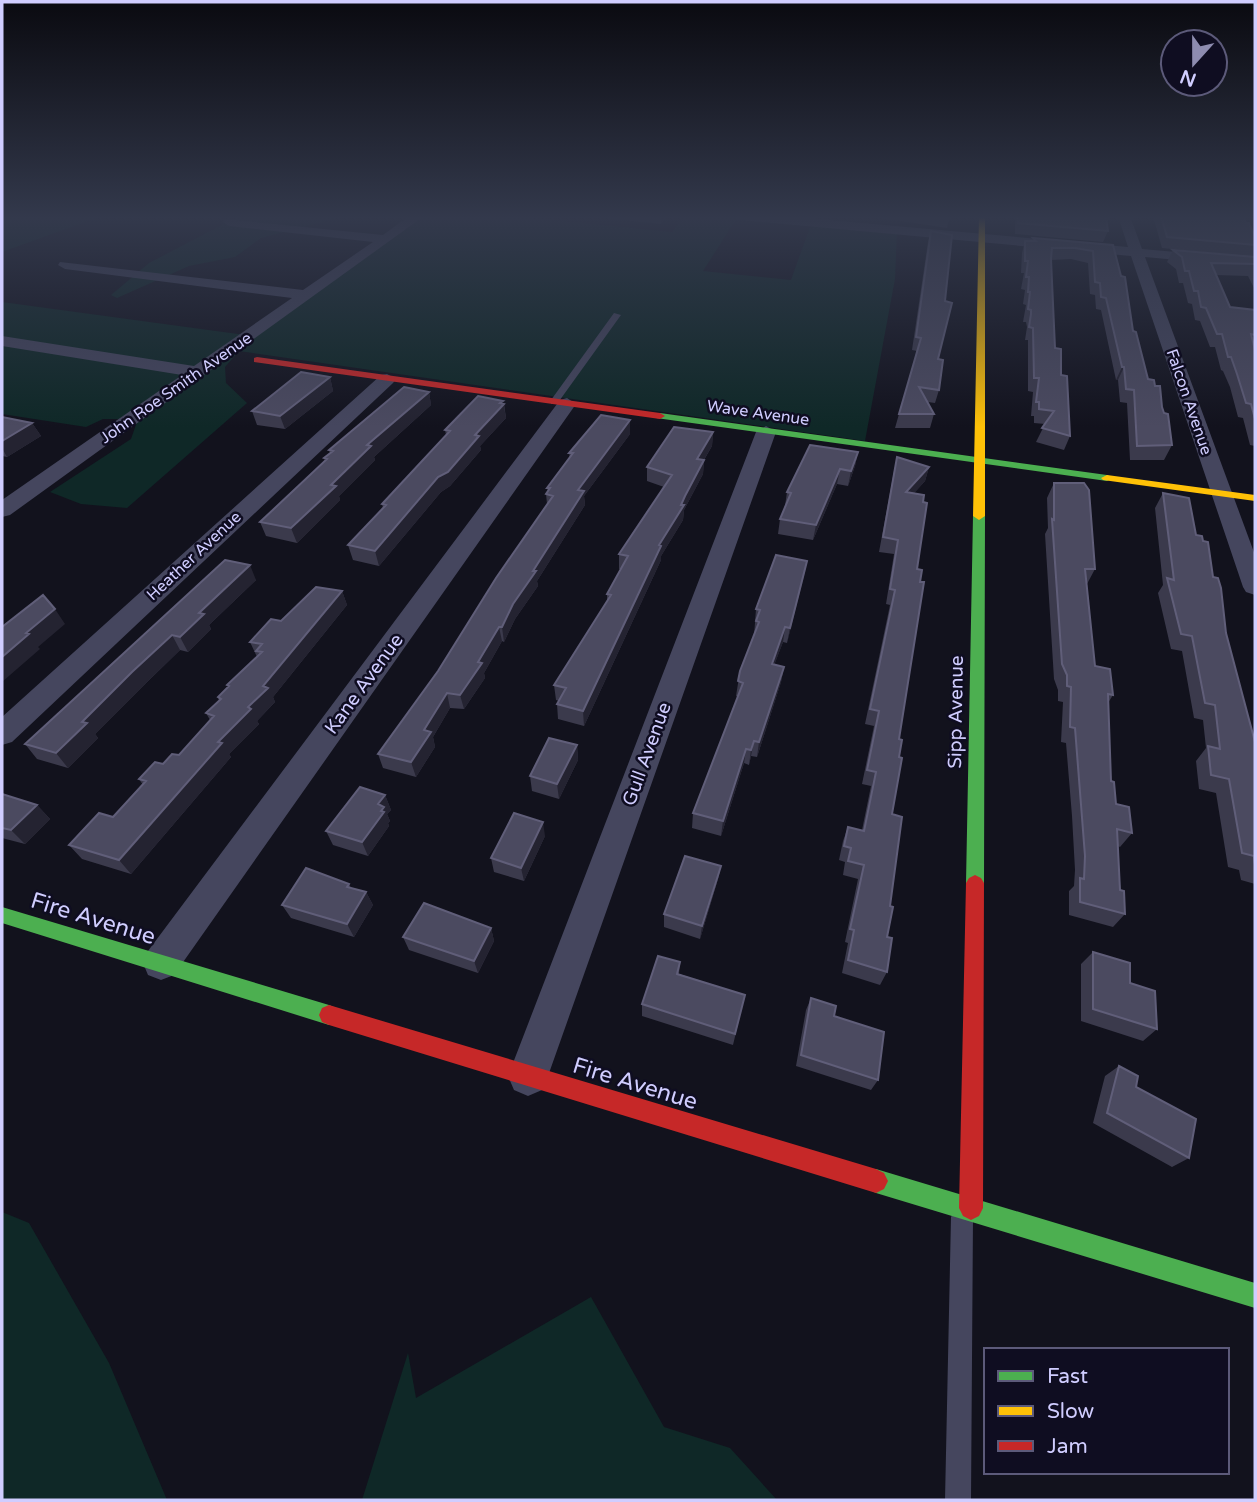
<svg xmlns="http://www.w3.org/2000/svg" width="1257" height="1502" viewBox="0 0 1257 1502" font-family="'Varela Round',sans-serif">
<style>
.green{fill:#0f2827}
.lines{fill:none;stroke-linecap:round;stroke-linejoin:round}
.lane{fill:#45465e;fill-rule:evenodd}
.street{fill:#45465e;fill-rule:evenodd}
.fast{fill:#4caf50;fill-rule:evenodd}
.slow{fill:#ffc107;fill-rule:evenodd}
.jam{fill:#c62828;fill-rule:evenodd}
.wall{fill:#3b3a4c}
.shaded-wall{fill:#242331}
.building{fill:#4b4a60;stroke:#605e79;stroke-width:2}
.labels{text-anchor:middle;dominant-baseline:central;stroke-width:5;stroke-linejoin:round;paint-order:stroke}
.far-street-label{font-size:16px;fill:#d0cdff;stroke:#0f0d21}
.street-label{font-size:19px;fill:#d0cdff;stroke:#0f0d21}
.near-street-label{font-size:23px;fill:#d0cdff;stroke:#0f0d21}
</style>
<rect width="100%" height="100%" fill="#12121d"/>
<path class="green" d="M2,216H102L2,252Z
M239,216H346L261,238L235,257L189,266L117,298L111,295L149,263Z
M424,216H513L672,232L684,216L737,218L703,271L791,280L811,224L897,232L895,279L865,441L239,351L225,367L226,383L247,403L127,508L81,504L50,492L131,439L138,419H103L86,427L2,414V302L238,334L258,333Z
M2,1212L29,1223L109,1363L167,1500H2Z
M591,1297L664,1427L730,1448L777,1500H362L408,1353L416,1398Z"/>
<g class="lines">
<path class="lane" d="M614,313L621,315L557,404H551V400Z
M962,1206L969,1210L973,1217L971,1500H945L951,1217L955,1210Z"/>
<path class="street" d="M409,216H424L10,515L2,517V500L182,375L2,346V336L194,366L292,298L65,269L58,265L60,262L303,290L373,242L229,226L223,222L224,219L383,235Z
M733,216H784L1128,247L1118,216H1130L1142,249L1255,259V267L1145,257L1255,555V595L1246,592L1243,587L1131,256L739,220Z
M387,374L396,379L393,383L12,742L2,745V717L381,375Z
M567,398L576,404L174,975L161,980L148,975L143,963L148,951L560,400Z
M766,426L776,432L548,1076L542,1090L528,1096L514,1090L508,1076L756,432Z"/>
<path class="fast" d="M660,413L1107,475L1113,478L1107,481L656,418V414Z
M979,512L985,516L984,883L981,888L975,891L969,888L966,883L973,516Z
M2,907L329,1005L336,1008L339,1015L336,1022L329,1025L2,923Z
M876,1169L1255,1283V1308L876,1193L868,1189L864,1181L868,1173Z"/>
<path class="slow" d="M979,216H985V516L979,520L973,516Z
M1107,475L1255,495V501L1103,480L1101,478Z"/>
<path class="jam" d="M257,357L660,413L665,416L660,419L254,362V358Z
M975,875L981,878L984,883L983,1208L979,1216L971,1220L963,1216L959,1208L966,883L969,878Z
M329,1005L876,1169L884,1173L888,1181L884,1189L876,1193L329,1025L322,1022L319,1015L322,1008Z"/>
</g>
<path class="wall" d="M585,216H667L661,224Z
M867,216H950L947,228Z
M1015,216H1106L1108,231L1103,242L1015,234Z
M1153,216H1243L1246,223L1255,237V257L1162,248Z
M931,231L939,390L935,403L928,402L934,414L930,428H895L917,351L912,350L928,242Z
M1033,238L1113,245L1133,331L1148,379L1155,386L1172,445L1164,460H1130L1127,403L1120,402L1118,380H1116L1101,310L1096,309L1095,295L1090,294L1088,263L1071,259L1051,260L1055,348L1061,375L1070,436L1064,450L1036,442L1045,424L1034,423V416H1031L1033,392L1028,391V340H1025L1027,327L1026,322H1023L1026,305L1023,304L1025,290L1021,289L1024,273H1021L1022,253L1025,241H1032Z
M1173,250L1255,257V290L1248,276L1216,275L1230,307L1255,310V446L1250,445L1243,418L1238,417L1230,387L1223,371L1221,370L1215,347H1210L1200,321L1195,320L1192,304L1188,303L1183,283H1179L1176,269L1167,262Z
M330,377L333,391L285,429L257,425L252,411Z
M429,392L431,405L374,457L375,460L339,496L340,500L297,543L266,536L260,522L325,461L324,458L330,453L329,450Z
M504,404L506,418L480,446L481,450L450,486L441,492L379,566L353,560L348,545L383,508L382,504L446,435L445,430Z
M2,417L32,423L41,436L7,457L2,456Z
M713,432L712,446L704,460L703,474L684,510L683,520L661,556V560L584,726L558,719L557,704L559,701L556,700L554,685L607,601V594L621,569H619V554L664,487L647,481V467Z
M630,434L584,496L585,505L537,581L538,586L515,619L504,642L502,641L484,673L485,678L464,709L450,708L433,737L435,747L416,777L383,768L378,754L438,671L547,504L546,494L548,492L547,488L570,458L569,453Z
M858,452L855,466L848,486L837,484L813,540L778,534L780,519L785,506L787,492Z
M897,457L929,467L925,481L914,493L917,569L899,739V757L892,814L890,906L887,937V972L880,985L842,973L848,943L845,942L858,879L843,875L845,862L839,860L843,841L848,827L862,830L871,786L862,784L874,726L865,724L890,605L886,604L894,554L879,552L894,471Z
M1054,483L1095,569L1087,584L1095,666L1113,695L1108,703L1111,781L1116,804L1132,833L1120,847L1118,846L1120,890L1125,914L1113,927L1069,915V891L1074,886L1075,870L1072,816L1066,743L1061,742L1063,702L1058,701V690L1054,679L1045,534L1048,528L1047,498Z
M1163,493L1196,535L1213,577L1226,633L1255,742V884L1241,880L1239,870L1228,867L1216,793L1199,789L1196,761L1206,748L1203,720L1194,718L1182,651L1171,649L1158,593L1163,585L1155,508Z
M225,560L256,580L209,625L211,629L188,652L180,650L142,687L95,734L98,738L68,768L37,759L25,744Z
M807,561L787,643L783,642L774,665L784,667L781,682L757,757L751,756L749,765L744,763L721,836L692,828L693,813L738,697L736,696L740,671L754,636L756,609Z
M342,591L347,605L273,697L275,702L257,721L259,724L229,754L231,757L131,874L82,859L69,845L113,817L143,785L139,779L163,764L179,755L210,720L206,713L219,701L218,697L228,687L227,685L257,657L250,642L281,621Z
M577,745L578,760L559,799L532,791L530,776Z
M2,794L37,805L50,819L25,844L2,838Z
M385,795L391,810L387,814L390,821L388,823L389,826L368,856L333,845L326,831Z
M545,836L524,881L494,872L491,858Z
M721,866L718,879L700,939L664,927V914Z
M349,884L351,888L366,892L373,905L354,937L291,918L282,905Z
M491,928L494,941L478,973L409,950L403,937Z
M1093,952L1130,983L1157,1029L1143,1041L1081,1021V964Z
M680,962L679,974L745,995L733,1045L642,1016V1004Z
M811,998L834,1016L878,1080L871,1090L796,1066L806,1010Z
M1119,1066L1136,1087L1189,1158L1172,1167L1093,1123L1105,1076Z"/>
<path class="shaded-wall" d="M661,216H667L661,224Z
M1122,367H1124L1118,380H1116Z
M330,377L333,391L285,429L280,416Z
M429,392L431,405L374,457L375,460L339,496L340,500L297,543L291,528L367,445Z
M503,401L506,418L480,446L481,450L450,486L441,492L379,566L375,551L475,435Z
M630,420V434L584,496L585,505L537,581L538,586L515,619L504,642L502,627L513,604L578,490Z
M32,423L41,436L7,457L2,448V441Z
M713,432L712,446L696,473L697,459Z
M858,452L855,466L848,486L851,471Z
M704,460L703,474L684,510L683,520L661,556V560L584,726L583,711L659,545Z
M929,467L925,481L902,507L906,492Z
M840,469L837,484L813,540L816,525Z
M807,561L804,576L787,643L790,628Z
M250,565L256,580L209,625L211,629L188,652L180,637L199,613Z
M342,591L347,605L273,697L275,702L257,721L259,724L229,754L231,757L131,874L119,860L218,742L248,707L263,686Z
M55,609L65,624L38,647L40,649L2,682V657L26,633Z
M499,627L502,641L484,673L485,678L464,709L460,695Z
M785,627L783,642L769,679L772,664Z
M172,635L180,650L142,687L95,734L98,738L68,768L56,753L82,722L132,672Z
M784,667L781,682L757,757L759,742Z
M447,693L450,708L433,737L435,747L416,777L411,762L424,730Z
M754,741L751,756L749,765L751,750Z
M577,745L578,760L559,799L557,784Z
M746,749L744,763L721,836L723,821Z
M385,795L391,810L387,814L390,821L388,823L389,826L368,856L362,842L378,804Z
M37,805L50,819L25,844L11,830Z
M543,822L545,836L524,881L521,868Z
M721,866L718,879L700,939L702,926Z
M366,892L373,905L354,937L347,924Z
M491,928L494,941L478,973L474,961Z"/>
<path class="building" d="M1018,216H1106L1108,231L1018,223Z
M1161,216H1243L1246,223H1249L1255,237V245L1167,237Z
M931,231L952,235L945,301L952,303L938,359L943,360L939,390L919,387L934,414H899L921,338L916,337Z
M1033,238L1113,245L1121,276L1125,277L1133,331L1136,332L1148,379L1154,380L1155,386H1160L1162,407L1164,413L1168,414L1172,445L1137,446L1134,390L1126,389L1124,367H1122L1106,298L1101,297L1100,283L1095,282L1093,251L1075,248H1052L1051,259L1055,348L1061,349V375L1067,376L1070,436L1042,428L1054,411L1039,409V402H1036L1039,378H1034L1033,328L1029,327L1031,314V310L1028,309L1030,292H1028L1029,277H1026L1028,261H1025V241H1036Z
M1173,250L1255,257V265V264L1211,263L1230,307L1255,310V335L1251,334L1255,350V419L1251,404L1246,403L1237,374L1231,357H1228L1222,334H1217L1206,308L1201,307L1198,291H1194L1189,271H1185L1182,257Z
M301,372L330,377L280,416L252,411Z
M404,387L429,392L367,445L371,446L331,485L336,486L291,528L260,522L327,459L324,458L333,451L329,450Z
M478,396L503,401L500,403L504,404L475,435L479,436L448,472L438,477L375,551L348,545L386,505L382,504L450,431L445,430Z
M601,415L630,420L578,490L584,491L533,571H536L513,604L502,627H499L478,662L482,663L460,695L447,693L424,730L431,732L411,762L378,754L438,671L496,578L553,496L546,494L550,488H547L573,453H569Z
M2,417L32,423L2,441Z
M674,427L713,432L697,459L704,460L685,496L681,505H684L659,545L661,546L583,711L557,704L566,688L554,685L611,595L607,594L628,556L619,554L672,475L647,467Z
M810,445L858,452L851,471L840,469L816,525L780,519L791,493L787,492Z
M897,457L929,467L906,492L924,495L923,502L927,503L917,569L922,570L920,582H924L899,739L902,740L899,757L902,758L892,814L902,817L890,906L893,907L887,937L892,938L887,972L848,960L854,930L850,929L864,865L848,861L851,848L844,846L848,827L864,831L876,772L867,770L879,711L870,709L895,590L890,589L898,540L883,537Z
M1054,483H1084L1089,490L1095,569H1085L1095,666L1110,669L1113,695L1108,694L1111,781L1114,782L1116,804L1129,807L1132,833L1117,829L1120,890L1124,891L1125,914L1080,902V878L1084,879L1085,856L1075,728L1070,727L1071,687L1067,686V675L1062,664L1052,519L1054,520Z
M1163,493L1189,498L1196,535L1202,536L1203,541L1208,542L1213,577L1218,578L1221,588L1226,633L1255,742V865L1254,856L1242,853L1229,779L1211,775L1208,746L1220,749L1215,705L1205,703L1192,636L1181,634L1167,578L1174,580Z
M776,555L807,561L790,628L785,627L772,664L784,667L759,742L754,741L751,750L746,749L723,821L693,813L743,683L738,681L740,671L759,622L756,621L760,610L756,609Z
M225,560L250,565L199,613L204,614L180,637L172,635L132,672L82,722L87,723L56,753L25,744Z
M316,587L342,591L263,686L268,688L248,707L251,709L218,742L222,743L119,860L69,845L99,813L113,817L146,781L139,779L155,762L163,764L172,754L179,755L214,716L206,713L221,699L218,697L229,686L227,685L262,652L256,651L262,644L250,642L271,619L281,621Z
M43,595L55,609L26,633L29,634L2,657V627Z
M549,738L577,745L557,784L530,776Z
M360,787L385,795L378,804L384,807L381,811L384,812L362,842L326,831Z
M2,794L37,805L11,830L2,828Z
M514,813L543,822L521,868L491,858Z
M685,856L721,866L702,926L664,914Z
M306,868L349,884L347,887L366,892L347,924L282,905Z
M424,903L491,928L474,961L403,937Z
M1093,952L1130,963V983L1155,991L1157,1029L1093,1009Z
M658,956L680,962L677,974L745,995L735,1034L642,1004Z
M811,998L836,1006L834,1016L884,1032L878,1080L801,1055Z
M1119,1066L1138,1076L1136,1087L1196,1119L1189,1158L1107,1113Z"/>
<linearGradient id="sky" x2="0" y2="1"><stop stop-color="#0a0a10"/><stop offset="0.51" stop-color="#33394c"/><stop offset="1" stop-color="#33394c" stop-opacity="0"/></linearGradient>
<rect width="1257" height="427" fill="url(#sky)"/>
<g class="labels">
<g class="far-street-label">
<text transform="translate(176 388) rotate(-35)">John Roe Smith Avenue</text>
<text transform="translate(1189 402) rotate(71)">Falcon Avenue</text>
<text transform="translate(758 413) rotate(8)">Wave Avenue</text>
<text transform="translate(194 556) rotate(-43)">Heather Avenue</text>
</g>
<g class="street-label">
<text transform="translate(364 684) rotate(-54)">Kane Avenue</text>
<text transform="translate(956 712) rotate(-89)">Sipp Avenue</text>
<text transform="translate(647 754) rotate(-70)">Gull Avenue</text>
</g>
<g class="near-street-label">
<text transform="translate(93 919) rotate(17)">Fire Avenue</text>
<text transform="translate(635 1084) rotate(17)">Fire Avenue</text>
</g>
</g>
<rect width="1257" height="1502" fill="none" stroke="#d0cdff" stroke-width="7"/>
<rect x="984" y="1348" width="245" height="126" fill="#0f0d21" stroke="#5c5a7a" stroke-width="2"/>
<rect x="998" y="1371" width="35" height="10" fill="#4caf50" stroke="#5c5a7a" stroke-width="2"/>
<text x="1047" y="1383" font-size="21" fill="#d0cdff">Fast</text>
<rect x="998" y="1406" width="35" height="10" fill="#ffc107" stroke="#5c5a7a" stroke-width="2"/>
<text x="1047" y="1418" font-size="21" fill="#d0cdff">Slow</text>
<rect x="998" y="1441" width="35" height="10" fill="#c62828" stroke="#5c5a7a" stroke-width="2"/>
<text x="1047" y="1453" font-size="21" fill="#d0cdff">Jam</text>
<g transform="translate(1194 63) rotate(201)"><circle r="33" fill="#0f0d21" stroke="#5c5a7a" stroke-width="2"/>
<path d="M0-5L12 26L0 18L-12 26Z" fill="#8e8cb0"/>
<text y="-10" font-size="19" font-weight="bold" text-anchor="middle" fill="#d0cdff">N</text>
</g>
</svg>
